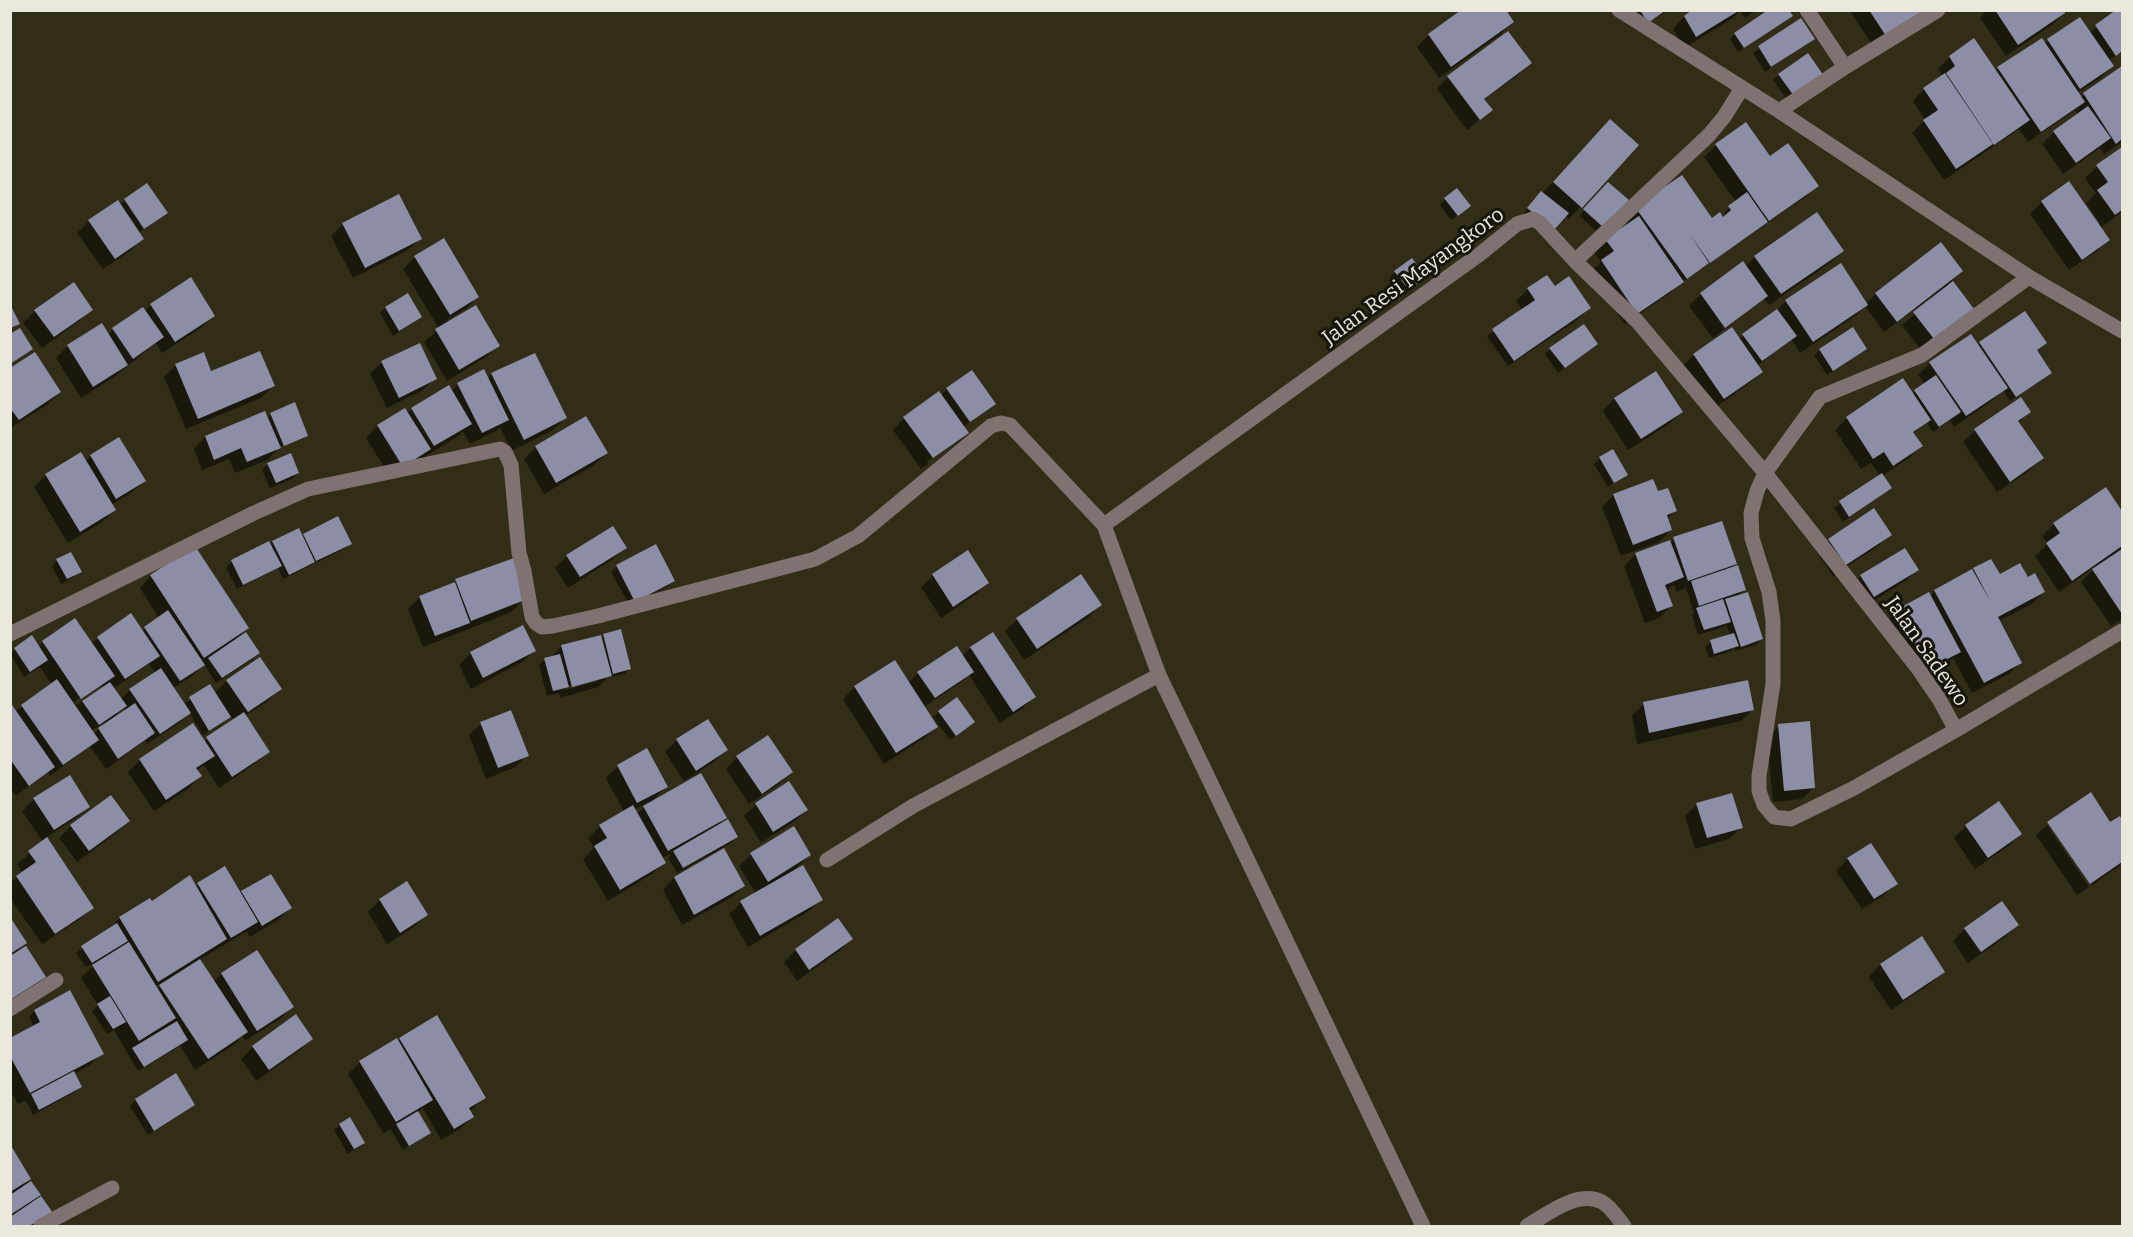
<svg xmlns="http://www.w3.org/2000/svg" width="2133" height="1237" viewBox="0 0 2133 1237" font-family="Bitter,serif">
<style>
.shadow{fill:#0007;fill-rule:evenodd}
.building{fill:#8c8ea7}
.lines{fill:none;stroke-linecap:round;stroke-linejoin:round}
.minor{stroke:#7f7270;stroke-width:15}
.labels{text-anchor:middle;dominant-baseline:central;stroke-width:6;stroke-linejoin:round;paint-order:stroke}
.street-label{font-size:21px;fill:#ece9dc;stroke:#17150b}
</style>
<rect width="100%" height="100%" fill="#322d16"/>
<path class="shadow" d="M1631,10H1667L1642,27Z
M1695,10H1756L1745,18L1740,11L1733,18L1684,48L1673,29L1684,17Z
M1849,10H1923L1874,47Z
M1987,10H2067L2052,25L2006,56L1980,18Z
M2119,10H2122V51L2108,61L2112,66L2100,78L2077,93L2080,98L2122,68V142L2104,154L2100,148L2063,174L2042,144L2054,132L2078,115L2075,110L2028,142L2019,129L1944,180L1912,133L1925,120L1913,101L1924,89L1943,77L1938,69L1950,57L1995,71L2044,44L2080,19L2089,33Z
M1791,16L1738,52L1730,39L1735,34Z
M1800,20L1813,39L1765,72L1753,53Z
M1512,22L1501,34L1439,78L1417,47L1429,35Z
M1530,62L1519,74L1483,100L1491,110L1467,130L1437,89L1448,77Z
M1779,75H1822L1788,101L1773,80Z
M1599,133L1637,145L1569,219L1565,215H1522Z
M1716,145L1817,185L1805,197L1680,283L1670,293L1625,324L1590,273L1601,262L1594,252L1606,240L1628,226L1624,220L1636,208L1712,220L1722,219L1726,216L1724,213L1736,202L1704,157Z
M2122,149V212L2100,228L2108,240L2097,251L2069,270L2030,214L2042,202L2068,183L2098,225L2100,223L2086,203L2096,193L2085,178L2097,167Z
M1608,184L1627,200L1597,232L1579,216Z
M1445,199L1463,211L1451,220L1440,205Z
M125,200L160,218L138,233L142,239L130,251L103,269L77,233L89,221L120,205Z
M343,224L420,239L408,250L353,278L331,236Z
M1842,251L1830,263L1769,305L1764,298L1713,338L1689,306L1701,294L1745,267L1755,257Z
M415,257L477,297L466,309L447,320L448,323L498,345L486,357L447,381L424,342L439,329L403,269Z
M1840,265L1866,304L1876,294L1961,271L1945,288L1972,309L1921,350L1902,325L1933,299L1931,297L1884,332L1865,306L1855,316L1800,353L1791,339L1757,366L1761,372L1749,383L1712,410L1682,367L1694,355L1738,340L1774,313L1786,301Z
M1395,272L1419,282L1403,294L1390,277Z
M190,280L213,316L202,327L162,353L156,343L114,377L81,398L56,358L68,346L107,335L143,309L144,311L151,305Z
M1554,288L1589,308L1577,320L1508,366L1487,336L1522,310L1516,301L1528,289Z
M408,295L420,317L393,336L380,313L385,308Z
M91,309L79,321L42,348L23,323L35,311Z
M2025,313L2045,342L2036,351L2044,378L2010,401L2003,390L1994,399L1954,427L1950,420L1933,432L1926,422L1913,434L1921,446L1909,458L1882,476L1890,488L1843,522L1834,508L1880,476L1871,463L1861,469L1835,430L1847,418L1902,380L1912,394L1925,384L1918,375L1930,363L1977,346Z
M1596,344L1558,373L1545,354L1550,349Z
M1865,349L1827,375L1814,355L1820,350Z
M382,362L435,378L423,390L387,408L370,374Z
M176,365L211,373L273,386L261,398L186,429L164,377Z
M10,369L60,392L48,404L10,428Z
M1655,373L1681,412L1669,424L1628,450L1603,411L1614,399Z
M492,374L565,418L553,430L511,451L500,427L496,431L470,444L463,431L458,436L391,478L366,438L377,426L404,410L407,414L412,409L451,391L458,384L487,379Z
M947,389L994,404L963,427L967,433L956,444V441L927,461L928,464L921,469L893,430L904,418L940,396Z
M2020,399L2029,412L2018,423L2042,458L2030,470L1997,492L1963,442L1975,431Z
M265,413L267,418L271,414L307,435L302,440V437L276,448L277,450L267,460L235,473L229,459L202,470L194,449L205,437Z
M536,447L606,453L594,465L544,494L524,459Z
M91,456L144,481L132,492L111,505L114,510L102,522L68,543L34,487L46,475L85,462Z
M1600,458L1626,475L1608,487L1594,464Z
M268,464L298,473L292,479L270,488L262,470Z
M2106,489L2122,514V619L2111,626L2081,582L2093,570L2092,569L2059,592L2035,556L2048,544L2042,536L2054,524Z
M1657,493L1675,511L1667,519L1671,530L1659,542L1621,556L1602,507L1614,495Z
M338,518L350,544L344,549L283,579L278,568L237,589L226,567L232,562L270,546L273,542L301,536Z
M1890,534L1878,546L1833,576L1817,552L1829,540Z
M1674,539L1735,564L1729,570L1744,589L1736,597L1762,639L1756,645L1735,651L1734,648L1731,651L1709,658L1705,647L1711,642L1730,635L1726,624L1724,627L1698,635L1692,615L1694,613L1686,588L1676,592L1674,585L1665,591L1671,606L1659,618L1645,623L1624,566L1636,554L1670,543Z
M625,547L613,559L568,588L555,568L567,556Z
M968,552L987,582L976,594L941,618L921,587L933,576Z
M57,561L80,571L74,577L61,584L52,566Z
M1990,561L1999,576L2027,579L2044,592L2032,604L1999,621L2021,662L2009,674L1972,693L1953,658L1948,663L1916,680L1885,623L1897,611L1930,596L1935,591Z
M617,566L673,580L668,586L630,606L611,572Z
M1917,569L1905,581L1862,608L1850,588L1861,576Z
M151,576L247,628L236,639L258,653L253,659L216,683L204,664L191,677L173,688L184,704L209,686L214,693L227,681L280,689L268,701L245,716L268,751L256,763L219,788L204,765L197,770L200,776L189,788L154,811L128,772L140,760L204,742L234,721L230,715L223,723L203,735L189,712L178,724L147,744L145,741L106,769L90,746L50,776L48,772L16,796L10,788V705L15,712L52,685L40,667L24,677L10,653L15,649L38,647L43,642L91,644L98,638L142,631L159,618L140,588ZM149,664L156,673L130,690L120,700L113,689ZM102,683V687L76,705L74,702ZM123,708L125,711L115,718L114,717ZM103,723L104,724L93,735L91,731Z
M1081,576L1100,605L1089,617L1024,660L1005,631L1017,620Z
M456,581L523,600L511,612L423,647L408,609L420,597L451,585Z
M523,627L534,651L522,662L471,689L459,665L471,653Z
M604,635L630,669L624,674L607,678L598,687L560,698L559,693L547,696L539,665L545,659L550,658L561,647L601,639ZM598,678V681L565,690L564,687Z
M971,648L1034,697L1022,709L1000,723L969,675L960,683L924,707L936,727L924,738L884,764L843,699L855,687L908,683L918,673L962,656Z
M1644,704L1753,709L1741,721L1637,744L1632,715Z
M939,712L973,722L950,740L933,717Z
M481,724L527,755L515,767L486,779L469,735Z
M1779,726L1814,787L1802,799L1773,802L1767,738Z
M677,740L726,750L714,762L684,781L665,752Z
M647,750L666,787L651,802L725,818L716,827L736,837L731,843L677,873L668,858L672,853L662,858L664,862L652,874L608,901L583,859L594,848L588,838L600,826L624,812L606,778L618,766ZM648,802V803L637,814L634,810Z
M737,757L791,772L779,784L749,804L726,769Z
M789,783L806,810L795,821L761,843L744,816L756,805Z
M2090,794L2110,824L2119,818L2122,823V864L2092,885L2048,824Z
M34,799L88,806L76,818L45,838L92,907L80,919L42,944L10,898V883L23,873L17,864L43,842L22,811Z
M1697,805L1741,827L1729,839L1695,849L1685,816Z
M128,821L116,833L77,862L59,838L71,826Z
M2047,825L2089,887L2077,895L2036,835Z
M1966,826L2020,834L2008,846L1975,869L1954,838Z
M793,828L810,855L793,871L821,900L809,911L748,947L729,914L741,903L756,894L739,866L751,855Z
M724,850L743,886L731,898L682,925L663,890L674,878Z
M1848,859L1896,883L1884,895L1862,909L1836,871Z
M224,868L240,895L242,892L290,908L278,920L250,937L247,931L199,960L213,982L222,974L292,1007L280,1019L245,1041L242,1036L235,1044L195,1070L180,1046L138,1071L114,1030L107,1034L92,1011L98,1005L81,978L97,962L86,967L76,953L108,930L120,918L196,886ZM163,982V983L156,990L155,987Z
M407,883L426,915L414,927L387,944L368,912L380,900Z
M10,919L25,943L15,953L44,977L32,989L10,1003Z
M838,920L851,939L839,951L797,981L784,962L796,950Z
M2017,925L2005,937L1968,963L1953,941L1965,929Z
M1921,938L1943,972L1931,983L1891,1010L1869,977L1880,965Z
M34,1011L102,1053L90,1065L74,1074L80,1087L75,1092L33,1115L26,1100L18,1104L10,1090V1039L34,1027L29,1017Z
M311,1038L300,1050L256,1081L241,1059L253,1047Z
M400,1039L484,1098L469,1112L472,1117L460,1129L441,1140L423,1108L417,1113L429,1132L403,1150L390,1129L383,1133L348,1074L360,1062Z
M136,1100L194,1105L188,1110L148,1135L130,1106Z
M340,1125L363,1142L348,1154L334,1130Z
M10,1147L29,1179L21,1188L22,1189L31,1183L51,1212L31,1226H10Z"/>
<path class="building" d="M1461,10H1506L1514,22L1451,67L1428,34Z
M1640,10H1666L1648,23Z
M1692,10H1740L1696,37L1684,16Z
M1768,10H1789L1793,16L1744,48L1734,33Z
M1869,10H1925L1886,36Z
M1995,10H2064L2065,13L2018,45Z
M2116,10H2122V51L2116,56L2095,25Z
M2080,17L2114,66L2080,89L2047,39Z
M1801,18L1815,39L1771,67L1758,46Z
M1508,31L1532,63L1484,99L1493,110L1480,120L1447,76Z
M1974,38L2030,120L1994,145L1946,73L1955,66L1949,56Z
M2042,38L2085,102L2041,132L1997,67Z
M1808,53L1824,76L1794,96L1778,74Z
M2122,66V139L2116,144L2083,93Z
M1945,73L1993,144L1956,169L1923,120L1938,110L1923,88Z
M2088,106L2111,138L2076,163L2053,131Z
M1610,119L1639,145L1582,208L1553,182Z
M1746,122L1770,156L1788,143L1819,186L1769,221L1715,144Z
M2122,147V210L2115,215L2097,190L2108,182L2096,165Z
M1682,175L1712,218L1720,212L1723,217L1731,210L1728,206L1747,192L1768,222L1710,263L1689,233L1709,263L1687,279L1635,207Z
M2069,181L2110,240L2082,260L2041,201Z
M1608,182L1629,200L1604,228L1583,209Z
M147,183L168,213L144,229L124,199Z
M1457,188L1471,206L1458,216L1444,198Z
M1541,191L1569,213L1554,230L1527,208Z
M399,194L422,239L365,268L342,223Z
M118,200L144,239L115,259L88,220Z
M1817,212L1844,251L1781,294L1754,256Z
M1639,216L1684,282L1637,314L1601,260L1614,251L1605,239Z
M444,238L479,297L450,315L414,256Z
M1941,242L1963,271L1897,322L1875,293Z
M1412,258L1426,277L1409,290L1394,271Z
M1743,261L1768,296L1725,328L1700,293Z
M1841,263L1868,305L1813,342L1785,300Z
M1547,275L1555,286L1569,276L1591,308L1514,361L1492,329L1535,300L1527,288Z
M191,277L215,316L175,342L150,304Z
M1953,281L1974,309L1934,339L1913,312Z
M74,282L93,310L54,337L34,310Z
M408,293L422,317L399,331L385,307Z
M10,304L20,324L10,328Z
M476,305L500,346L459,370L435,329Z
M143,307L164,337L133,359L112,328Z
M1777,309L1797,336L1762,361L1742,334Z
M2025,311L2047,343L2037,350L2052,373L2016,397L1979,342Z
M102,323L128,365L93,387L67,345Z
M1584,324L1598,344L1565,368L1549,348Z
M1732,327L1763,372L1724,399L1693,354Z
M1853,327L1867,349L1833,371L1819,349Z
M20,328L33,349L10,364V334Z
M1971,334L2008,388L1966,416L1929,362Z
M420,343L437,379L399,398L381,361Z
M260,351L275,386L198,419L175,364L204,352L211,371Z
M35,352L61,392L19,420L10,408V368Z
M535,353L567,418L524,440L491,373Z
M484,369L509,420L482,433L457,383Z
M972,370L996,404L970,422L946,388Z
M1656,371L1683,412L1641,439L1614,398Z
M1936,375L1961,412L1939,427L1914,390Z
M1903,378L1931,420L1913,432L1923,446L1893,466L1884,452L1873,459L1846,417Z
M449,385L472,424L434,446L411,408Z
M939,391L969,433L933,458L903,417Z
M2021,397L2031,412L2018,421L2044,458L2010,482L1974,429Z
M295,402L308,436L284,446L270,413Z
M405,408L431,449L403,467L377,425Z
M265,411L281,448L247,462L241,448L214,460L205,436Z
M586,416L608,453L556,483L535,446Z
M119,437L146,481L116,499L90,455Z
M1613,449L1628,475L1614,483L1599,457Z
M81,452L116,510L80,532L45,474Z
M291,453L299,473L276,483L267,463Z
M1882,473L1892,488L1849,517L1839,501Z
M1653,479L1658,491L1668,488L1677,511L1667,515L1672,530L1633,545L1613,494Z
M2106,487L2122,511V546L2072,581L2046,543L2060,533L2053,523Z
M1874,508L1892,535L1846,565L1828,539Z
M338,516L352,544L316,561L303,534Z
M1722,521L1737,564L1688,581L1673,537Z
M613,526L627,548L580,577L566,555Z
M299,528L315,562L289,575L272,541Z
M1670,540L1684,577L1665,585L1673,606L1657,612L1635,553Z
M269,541L282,566L243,585L231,560Z
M656,544L675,581L635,602L616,565Z
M195,546L249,628L204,658L150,575Z
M1905,548L1919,570L1874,597L1860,575Z
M2122,549V614L2092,569Z
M968,550L989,583L953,607L932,574Z
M71,552L82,572L67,579L56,559Z
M514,558L525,600L471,621L455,579Z
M1991,559L2000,574L2020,563L2028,577L2035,573L2045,592L1998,617L2022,663L1984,683L1934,590L1972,569L1991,602L1973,568Z
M1738,565L1746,590L1699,606L1691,581Z
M1081,574L1102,605L1037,649L1016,618Z
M455,582L470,623L435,636L419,596Z
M1748,592L1763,639L1741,647L1725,599Z
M1929,592L1961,652L1928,669L1896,610Z
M1723,599L1731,622L1704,630L1696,608Z
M168,610L205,665L180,681L144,627Z
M131,613L160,656L125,679L97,637Z
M75,618L115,676L81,699L42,641Z
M523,625L536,651L483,678L470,652Z
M621,629L631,669L613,674L603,634Z
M246,632L260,653L222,678L208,658Z
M993,632L1036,697L1013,712L970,647Z
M1734,633L1739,646L1714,654L1710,640Z
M32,635L48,660L30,672L14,648Z
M601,635L612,676L572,687L561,645Z
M957,646L974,672L935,698L917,672Z
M560,654L569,687L553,691L544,658Z
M260,657L282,689L248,712L226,680Z
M895,660L938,727L896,753L854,686Z
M161,668L191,713L160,734L129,689Z
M57,679L99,740L63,765L21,705Z
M1748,680L1754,710L1649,733L1643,702Z
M110,682L127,706L99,725L82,701Z
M210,684L231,717L209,731L189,697Z
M957,697L975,722L956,736L938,711Z
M10,702L55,767L29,786L10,759Z
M135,703L155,733L118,759L98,728Z
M511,710L529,756L498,768L480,722Z
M244,712L270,752L232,777L206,737Z
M708,719L728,750L696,771L676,739Z
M1810,721L1815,788L1784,791L1778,724Z
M193,723L215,756L196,768L202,776L166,800L139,759Z
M768,735L793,772L762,794L736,756Z
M647,748L668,787L637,803L617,765Z
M701,773L727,818L668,851L643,806Z
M70,775L90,807L54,830L33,798Z
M789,781L808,810L773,832L755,803Z
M2091,792L2110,822L2120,816L2122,820V862L2090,884L2047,822Z
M1732,793L1743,828L1707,838L1696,803Z
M111,795L130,821L89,851L70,825Z
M1999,801L2022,834L1988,858L1965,825Z
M633,805L666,863L620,890L594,846L607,838L599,825Z
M728,819L738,837L683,868L673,851Z
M794,826L811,855L768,882L750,853Z
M47,837L94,908L55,934L16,876L36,862L28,851Z
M1871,843L1898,884L1874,899L1847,858Z
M724,848L745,886L694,915L674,877Z
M803,865L823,900L760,936L740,901Z
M225,866L258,922L231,938L197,883Z
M271,874L292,908L262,926L241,891Z
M190,875L227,939L158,982L119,917L150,898L152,901Z
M407,881L428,915L400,933L379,899Z
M2002,901L2019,925L1981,952L1964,928Z
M10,917L27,943L10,954Z
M838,918L853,939L809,970L795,949Z
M117,923L128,941L92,963L81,946Z
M1922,936L1945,972L1903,1000L1880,964Z
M129,942L176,1018L139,1041L92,965Z
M26,946L46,977L10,1000V956Z
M257,950L294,1007L257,1031L221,973Z
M200,959L248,1032L208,1059L159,985Z
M70,990L104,1054L30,1093L10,1056V1038L40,1022L34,1010Z
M110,996L126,1022L113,1029L97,1004Z
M296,1014L313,1039L269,1070L252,1046Z
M437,1015L486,1098L469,1108L474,1117L454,1129L399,1038Z
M177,1021L188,1040L144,1067L132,1048Z
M397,1038L433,1100L396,1122L359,1061Z
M74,1071L82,1087L39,1110L31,1094Z
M176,1073L195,1105L154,1131L135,1099Z
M418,1111L431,1133L409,1146L396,1124Z
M350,1117L365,1143L354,1149L339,1124Z
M10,1144L31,1179L10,1192Z
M31,1181L41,1195L10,1215V1195Z
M41,1196L53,1213L29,1226H10V1217Z"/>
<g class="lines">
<path class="minor" d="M1619,10L1779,111L2029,277L2122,331
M1807,10L1845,67
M1779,111L1845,67L1938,10
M1575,261L1709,135L1724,117L1742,88
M1104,525L1480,254L1517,224L1533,219L1540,223L1575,261L1637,321L1765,473L1917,667L1939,699L1956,730L2122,631
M10,634L254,513L308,489L500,449L505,452L511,465L519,553L524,571L532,617L536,623L542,627L553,626L598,616L815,559L858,536L991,426L1001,423L1010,425L1104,525L1159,675L1423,1226
M1956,730L1854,788L1791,819L1774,817L1764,805L1759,791V776L1773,684V621L1769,592L1752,538L1751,513L1757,491L1765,473L1820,397L1922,355L2029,277
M827,860L913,806L1159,675
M10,1009L56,980
M41,1226L112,1188
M1527,1226C1546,1215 1578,1189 1602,1202C1611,1207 1618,1218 1624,1226"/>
</g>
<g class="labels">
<g class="street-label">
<text transform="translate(1413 276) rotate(-36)">Jalan Resi Mayangkoro</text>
<text transform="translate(1927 651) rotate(55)">Jalan Sadewo</text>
</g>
</g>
<rect width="2133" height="1237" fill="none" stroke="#ece9dc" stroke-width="24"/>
</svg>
